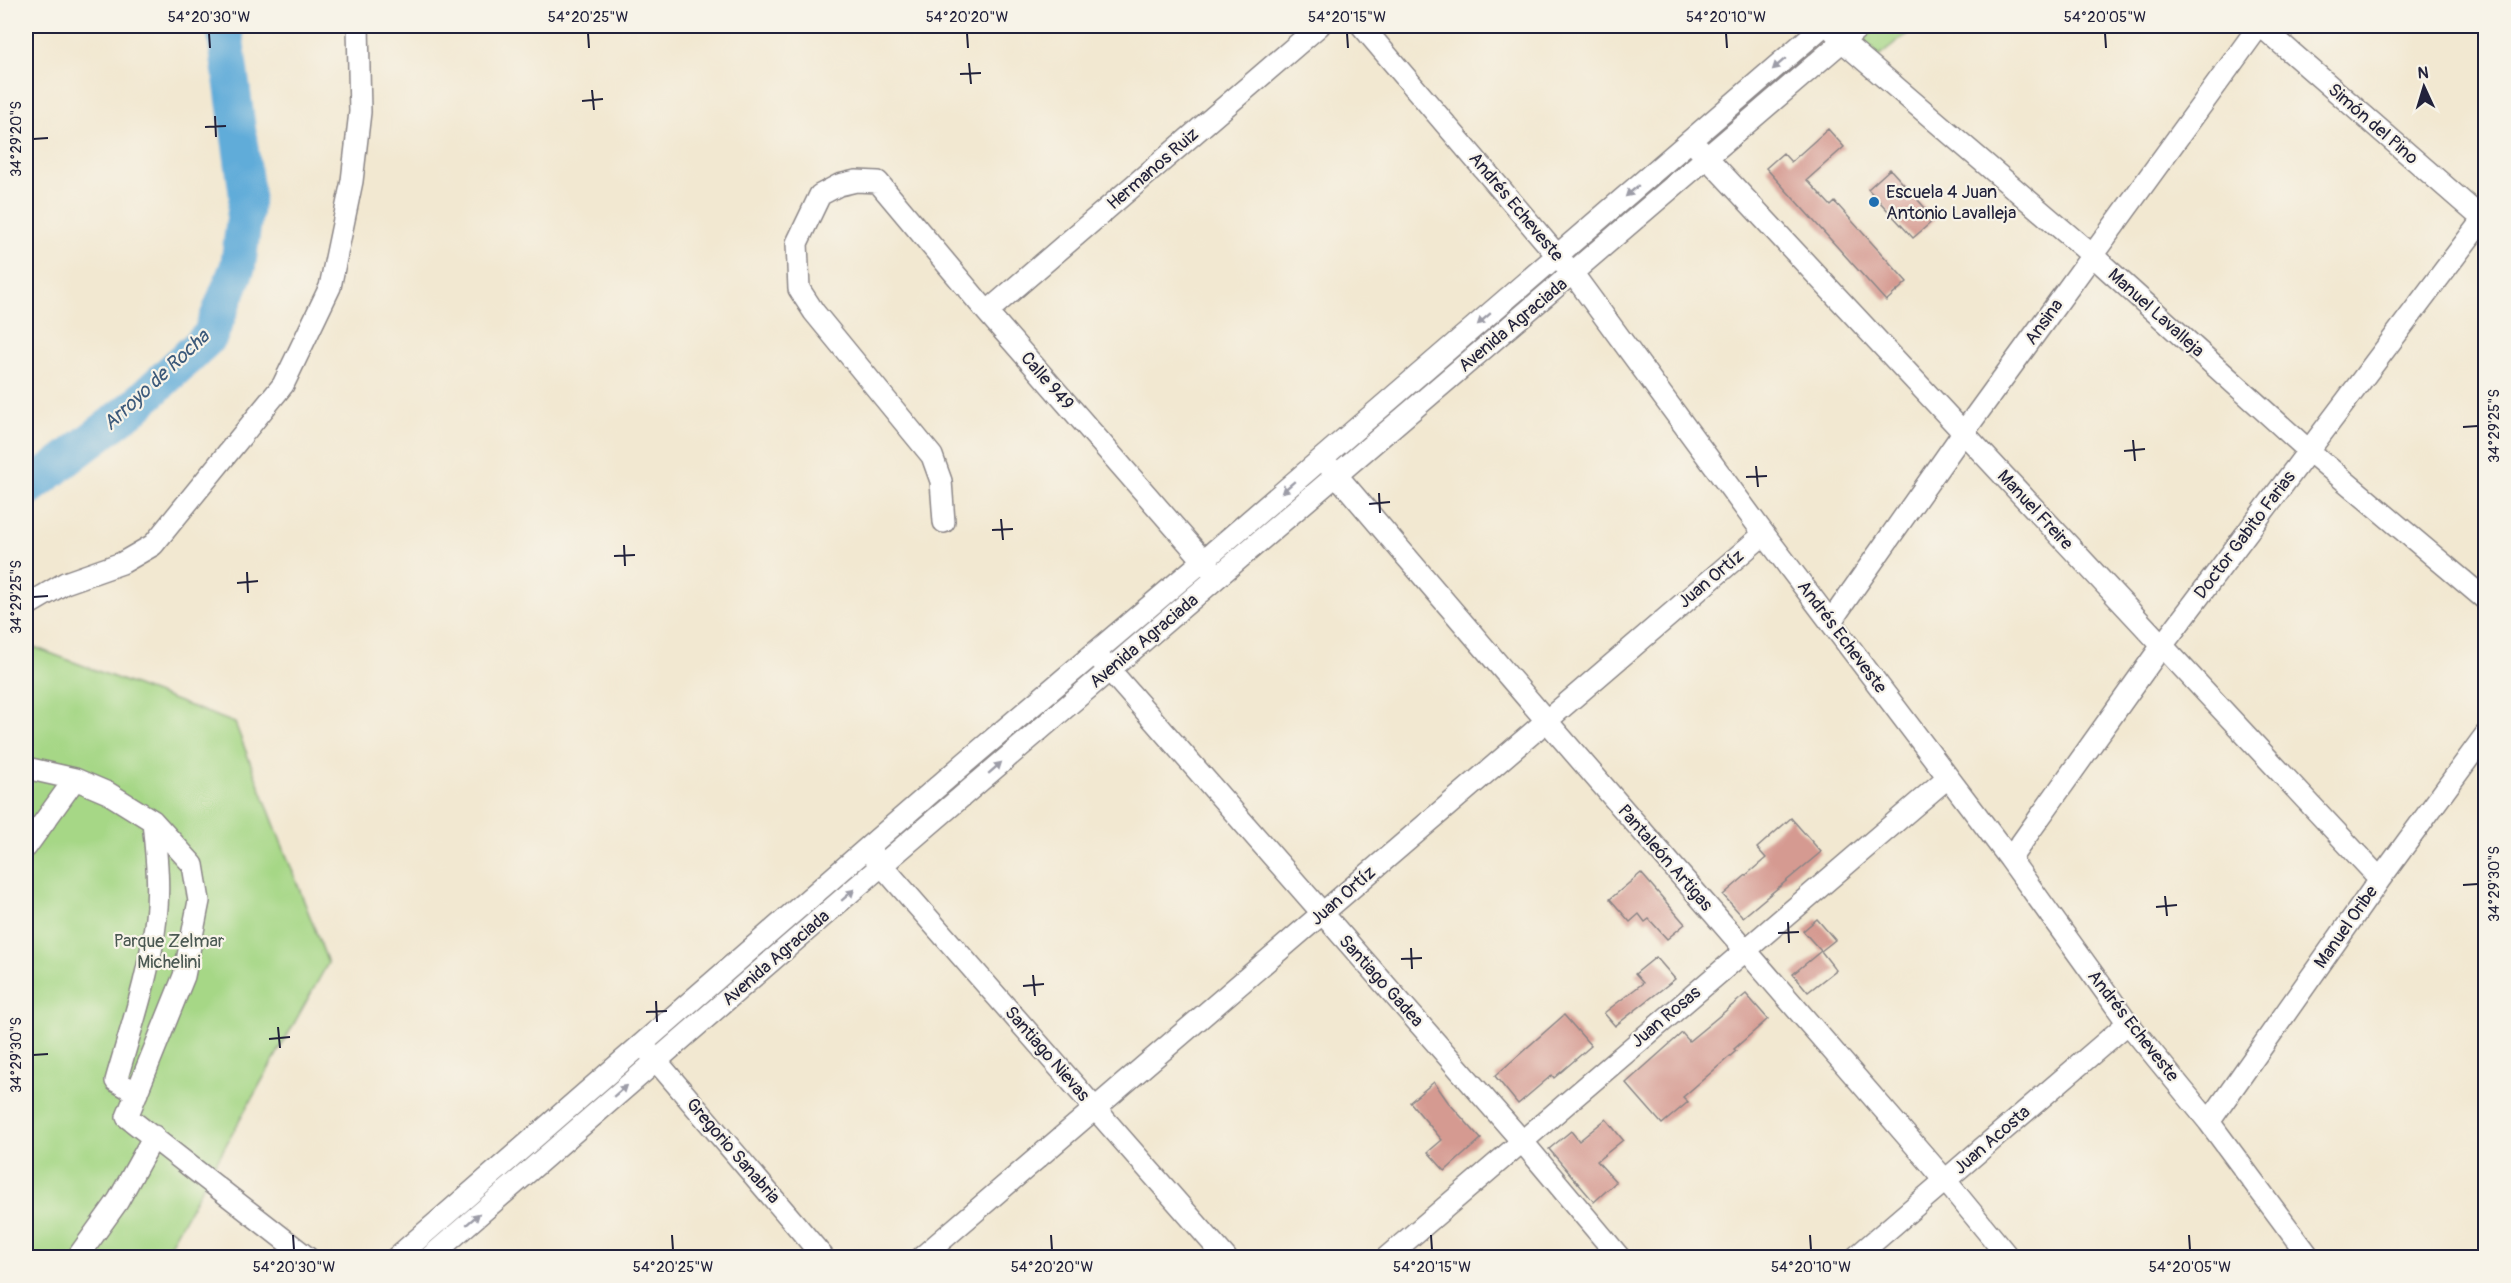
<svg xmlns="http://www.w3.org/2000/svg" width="2511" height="1283" viewBox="0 0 2511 1283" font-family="Pangolin,sans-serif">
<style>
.green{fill:#a6d786;stroke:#647c60;stroke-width:1.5}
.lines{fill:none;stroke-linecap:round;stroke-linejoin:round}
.river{stroke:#61acd9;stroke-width:36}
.building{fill:#d59a91}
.minor-casing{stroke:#8a8586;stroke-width:24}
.minor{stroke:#fff;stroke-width:21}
.oneway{fill:#9c9ca7}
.ticks{fill:none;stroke:#22223b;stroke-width:2}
.poi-dot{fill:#1f6fb2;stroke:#f7f3e8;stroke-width:2}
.labels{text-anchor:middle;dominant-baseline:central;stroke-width:4.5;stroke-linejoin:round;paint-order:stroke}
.street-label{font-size:18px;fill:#22223b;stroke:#f7f3e8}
.poi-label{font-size:18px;fill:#22223b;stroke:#f7f3e8;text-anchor:start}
.park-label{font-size:18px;fill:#4a5852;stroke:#f7f3e8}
.water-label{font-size:20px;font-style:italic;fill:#3b597a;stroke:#f7f3e8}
.neatline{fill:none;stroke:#22223b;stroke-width:2}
.ticks-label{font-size:15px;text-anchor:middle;fill:#22223b}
</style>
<rect width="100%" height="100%" fill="#f7f3e8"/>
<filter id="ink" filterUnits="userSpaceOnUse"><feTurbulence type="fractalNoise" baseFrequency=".0167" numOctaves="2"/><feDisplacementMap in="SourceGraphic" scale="12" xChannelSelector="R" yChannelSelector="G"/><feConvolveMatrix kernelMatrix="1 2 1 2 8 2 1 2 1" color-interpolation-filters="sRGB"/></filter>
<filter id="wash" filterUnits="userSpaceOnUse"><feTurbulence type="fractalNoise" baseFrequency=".008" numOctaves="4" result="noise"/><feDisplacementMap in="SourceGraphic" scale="24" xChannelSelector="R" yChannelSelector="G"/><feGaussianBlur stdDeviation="1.35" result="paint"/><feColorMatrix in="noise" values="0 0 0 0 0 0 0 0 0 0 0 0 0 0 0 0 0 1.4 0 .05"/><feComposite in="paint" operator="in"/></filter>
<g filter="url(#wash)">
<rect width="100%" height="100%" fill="#f2e8d1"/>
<path class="green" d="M1878,26H1917L1877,58L1864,45L1866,36Z
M26,644L235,723L328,963L163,1257H26Z"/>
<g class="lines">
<path class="river" d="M26,490L133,408L210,336L238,266L247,196L224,26"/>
</g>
<g id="blocks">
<path class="building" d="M1828,129L1844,147L1807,180L1831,206L1835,202L1907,282L1886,301L1766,168L1783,153L1791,162Z
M1890,169L1935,219L1913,238L1868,189Z
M1791,818L1821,852L1743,917L1723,895L1766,858L1757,848Z
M1641,873L1685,924L1667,939L1649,919L1645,922L1639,914L1630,922L1610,899Z
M1817,919L1835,940L1821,951L1803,931Z
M1821,951L1836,970L1808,992L1793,974Z
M1656,957L1675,979L1615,1026L1604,1013L1643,983L1635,974Z
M1746,994L1768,1019L1734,1049L1736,1051L1683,1097L1688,1102L1662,1124L1626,1083L1682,1033L1689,1041Z
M1564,1015L1591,1046L1554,1078L1552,1075L1518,1104L1495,1076Z
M1434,1082L1448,1102L1481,1139L1445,1171L1428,1152L1442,1140L1410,1102Z
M1606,1119L1623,1140L1597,1161L1616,1182L1594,1202L1549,1149L1571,1131L1579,1141Z"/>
</g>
</g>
<g filter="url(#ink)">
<use href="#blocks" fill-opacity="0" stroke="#8a8586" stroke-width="1.5"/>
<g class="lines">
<defs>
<path id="minor" d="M1362,26L1573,274L1764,534L2010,859L2128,1023L2209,1122L2310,1258
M2261,26L2486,222
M1833,30L1842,41L2093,256L2308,450L2486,600
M1697,147L2380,879
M987,312L1319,26
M1328,465L1545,719L1945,1180L2009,1258
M944,522L941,481L932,456L814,312L799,289L797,243L820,195L839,185L856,181L878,182L987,312L1212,570
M26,606L65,583L122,563L153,545L283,385L330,287L352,181L360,112L358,26
M1831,621L1963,433L2259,26
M1100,659L1521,1140L1620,1258
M26,768L75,779L108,793L153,821L193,865L199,901L184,976L127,1117L308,1258
M26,847L75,779
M872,854L1226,1258
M2010,859L2161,647L2486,215
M648,1051L824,1258
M137,1093L116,1081C131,1028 150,973 156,918C160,886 156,853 153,821
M2209,1122L2380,879L2486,734
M77,1258L118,1201L154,1136
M396,1258L966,762L1203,561L1823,26
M429,1258L882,865L1860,26
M921,1258L1764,534
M1386,1258L1947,778
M1855,1258L2128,1023"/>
</defs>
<use href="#minor" class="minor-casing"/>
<use href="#minor" class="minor"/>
</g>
<defs><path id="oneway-solid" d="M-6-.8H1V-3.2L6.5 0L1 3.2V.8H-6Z" transform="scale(1.5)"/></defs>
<g class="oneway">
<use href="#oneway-solid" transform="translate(1779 64) rotate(139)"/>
<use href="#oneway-solid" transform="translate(1632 191) rotate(139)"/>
<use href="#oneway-solid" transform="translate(1484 319) rotate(139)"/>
<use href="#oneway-solid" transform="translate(1288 487) rotate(139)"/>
<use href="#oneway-solid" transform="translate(995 768) rotate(-41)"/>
<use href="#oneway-solid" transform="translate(848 895) rotate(-41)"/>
<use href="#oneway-solid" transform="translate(620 1091) rotate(-41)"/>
<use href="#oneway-solid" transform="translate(473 1219) rotate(-41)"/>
</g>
</g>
<path class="ticks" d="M209,33L210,48M588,33L589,48M967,33L968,48M1347,33L1348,48M1726,33L1727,48M2105,33L2106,48M969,63L971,84M960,74L981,73M592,90L594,110M582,101L603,99M215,116L216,137M205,127L226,126M33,139L48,138M2463,427L2478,426M2133,440L2135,461M2124,451L2145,449M1756,466L1758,487M1746,477L1767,476M1379,493L1380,513M1369,504L1390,502M1001,519L1003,540M992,530L1013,529M624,545L625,566M614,556L635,555M247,572L248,593M237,583L258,581M33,597L48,596M2463,885L2478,884M2165,896L2167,916M2156,907L2177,905M1788,922L1789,943M1778,933L1799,932M1411,948L1412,969M1401,959L1422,958M1033,975L1035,996M1023,986L1044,984M656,1001L657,1022M646,1012L667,1011M278,1027L280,1048M269,1039L290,1037M33,1055L48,1054M293,1235L294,1250M672,1235L673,1250M1051,1235L1052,1250M1431,1235L1432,1250M1810,1235L1811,1250M2189,1235L2190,1250"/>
<circle class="poi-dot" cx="1874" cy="202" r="6"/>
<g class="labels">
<g class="street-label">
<text transform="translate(2373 124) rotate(41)">Simón del Pino</text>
<text transform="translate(1153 169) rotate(-41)">Hermanos Ruiz</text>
<text transform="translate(1516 207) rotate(50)">Andrés Echeveste</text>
<text transform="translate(2156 313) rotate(42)">Manuel Lavalleja</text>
<text transform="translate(2044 322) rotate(-54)">Ansina</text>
<text transform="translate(1513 325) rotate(-40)">Avenida Agraciada</text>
<text transform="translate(1047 381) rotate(49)">Calle 949</text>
<text transform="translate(2035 510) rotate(47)">Manuel Freire</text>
<text transform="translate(2245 535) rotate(-53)">Doctor Gabito Farias</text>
<text transform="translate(1711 579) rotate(-40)">Juan Ortíz</text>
<text transform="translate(1842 637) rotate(53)">Andrés Echeveste</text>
<text transform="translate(1144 641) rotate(-40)">Avenida Agraciada</text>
<text transform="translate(1665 858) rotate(49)">Pantaleón Artigas</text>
<text transform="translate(1343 896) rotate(-41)">Juan Ortíz</text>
<text transform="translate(2346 927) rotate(-55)">Manuel Oribe</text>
<text transform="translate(776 958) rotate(-41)">Avenida Agraciada</text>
<text transform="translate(1381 981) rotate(48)">Santiago Gadea</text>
<text transform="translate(1666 1017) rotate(-40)">Juan Rosas</text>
<text transform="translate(2133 1026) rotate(52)">Andrés Echeveste</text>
<text transform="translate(1047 1054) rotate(49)">Santiago Nievas</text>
<text transform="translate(1992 1140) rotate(-41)">Juan Acosta</text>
<text transform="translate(733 1151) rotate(49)">Gregorio Sanabria</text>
</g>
<g class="poi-label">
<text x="1886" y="192">Escuela 4 Juan<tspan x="1886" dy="21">Antonio Lavalleja</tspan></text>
</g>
<g class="park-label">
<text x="169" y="941">Parque Zelmar<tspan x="169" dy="21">Michelini</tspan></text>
</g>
<g class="water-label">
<text transform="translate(156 380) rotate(-43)">Arroyo de Rocha</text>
</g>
</g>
<rect width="2511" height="1283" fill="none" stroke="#f7f3e8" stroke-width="66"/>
<g transform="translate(2424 87) rotate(356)" stroke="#f7f3e8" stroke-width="4.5" paint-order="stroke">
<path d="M0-4.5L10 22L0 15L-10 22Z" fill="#22223b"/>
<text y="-9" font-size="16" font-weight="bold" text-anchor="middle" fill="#22223b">N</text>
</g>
<rect x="33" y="33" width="2445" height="1217" class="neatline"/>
<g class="ticks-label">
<text x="209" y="22">54°20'30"W</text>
<text x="588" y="22">54°20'25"W</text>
<text x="967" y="22">54°20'20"W</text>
<text x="1347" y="22">54°20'15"W</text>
<text x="1726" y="22">54°20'10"W</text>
<text x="2105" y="22">54°20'05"W</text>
<text transform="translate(16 139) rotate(-90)" y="5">34°29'20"S</text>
<text transform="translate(2494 426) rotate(-90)" y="5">34°29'25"S</text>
<text transform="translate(16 597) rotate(-90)" y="5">34°29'25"S</text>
<text transform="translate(2494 884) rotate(-90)" y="5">34°29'30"S</text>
<text transform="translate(16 1055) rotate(-90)" y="5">34°29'30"S</text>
<text x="294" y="1272">54°20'30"W</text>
<text x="673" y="1272">54°20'25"W</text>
<text x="1052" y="1272">54°20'20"W</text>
<text x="1432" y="1272">54°20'15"W</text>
<text x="1811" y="1272">54°20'10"W</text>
<text x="2190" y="1272">54°20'05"W</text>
</g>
</svg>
